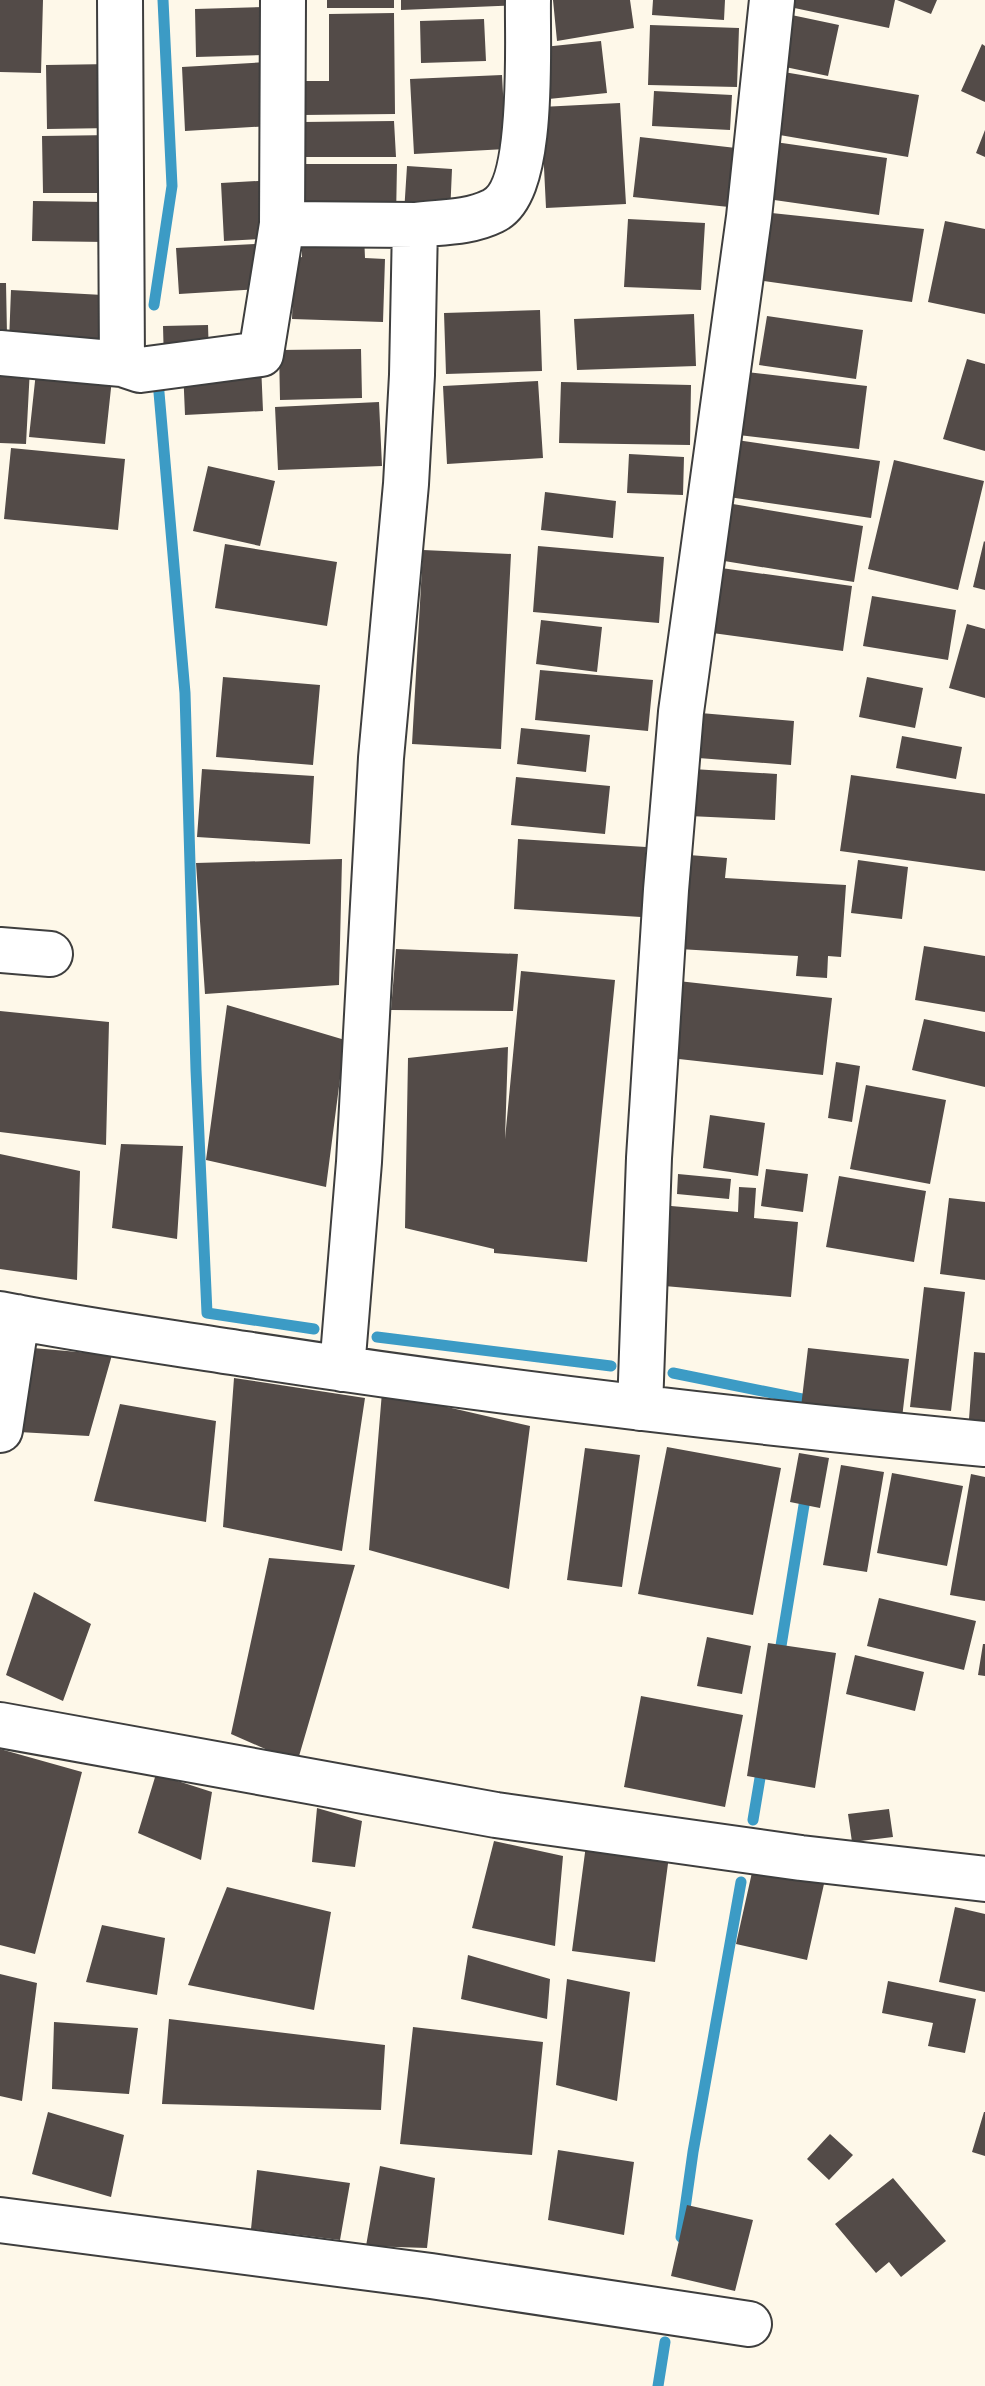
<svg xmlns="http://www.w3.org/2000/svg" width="985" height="2386" viewBox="0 0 985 2386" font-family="'Crimson Pro',serif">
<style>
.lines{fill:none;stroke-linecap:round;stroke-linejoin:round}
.stream{stroke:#3c9bc5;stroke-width:11}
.building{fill:#534b48}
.minor-casing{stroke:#3e3e3e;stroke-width:48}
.minor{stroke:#fff;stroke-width:44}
</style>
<rect width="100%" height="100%" fill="#fef8e9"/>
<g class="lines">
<path class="stream" d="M154,305L172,186L163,0
M158,381L185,693L196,1070L207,1313L314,1329
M377,1337L611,1366
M673,1373L807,1400
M779,1658L806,1493
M753,1820L762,1766
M681,2237L693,2152L741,1882
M658,2386L665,2342"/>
</g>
<path class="building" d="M0,0H43L41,73L0,72Z
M327,0H394V8H327Z
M401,0H520V5L401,10Z
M553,0H630L634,28L557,41Z
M653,0H725L724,20L652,15Z
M786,0H895L889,28L785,6Z
M897,0H937L931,14Z
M266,7L267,55L196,57L195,9Z
M394,13L395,114L302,115L301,81H329V14Z
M782,13L839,25L828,76L771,64Z
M484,19L486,61L421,63L420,21Z
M650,25L739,28L737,87L648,85Z
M601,41L607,93L539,100L534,48Z
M982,44L985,46V102L961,91Z
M267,62L271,126L185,131L182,67Z
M112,64L113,128L47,129L46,65Z
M772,70L919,95L908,157L762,132Z
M502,75L506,149L414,154L410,79Z
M654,91L732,95L730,130L652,126Z
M620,103L626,204L546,208L541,107Z
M394,121L396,157H300L302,122Z
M985,130V157L976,153Z
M113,135L114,193H43L42,136Z
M640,137L736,148L729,207L633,197Z
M768,141L887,158L879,215L760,198Z
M302,164H397L396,219H302Z
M407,166L452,169L450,215L404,213Z
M275,180L278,238L224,241L221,183Z
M33,201L107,202L106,242L32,241Z
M762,212L924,229L912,302L750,279Z
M628,219L705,223L701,290L624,287Z
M945,221L985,229V314L928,302Z
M364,234L365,258L385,259L383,322L292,319L294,259L302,257V236Z
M255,244L258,289L179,294L176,248Z
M0,283H6L7,335H0Z
M11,290L103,295L100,347L9,342Z
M540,310L542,371L446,374L444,313Z
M694,314L696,366L577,370L574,319Z
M767,316L863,330L856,379L759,365Z
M208,325L209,357L164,363L163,326Z
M361,349L362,398L280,400L279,350Z
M967,359L985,364V451L943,439Z
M261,364L263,411L185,415L183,368Z
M0,366L30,368L26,444L0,443Z
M738,371L867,386L859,449L730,434Z
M36,372L112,379L105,444L29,437Z
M538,381L543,458L447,464L443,386Z
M561,382L691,385L690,445L559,443Z
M379,402L382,466L278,470L275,407Z
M730,439L880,461L871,518L722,496Z
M11,448L125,459L118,530L4,519Z
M629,454L684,457L683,495L627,493Z
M894,460L984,481L958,590L868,569Z
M208,466L275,481L260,546L193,531Z
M545,492L616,501L613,538L541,530Z
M721,502L863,526L854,582L712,559Z
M984,541L985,542V590L973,587Z
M225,544L337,562L327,626L215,608Z
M538,546L664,557L659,623L533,612Z
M423,550L511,554L501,749L412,744Z
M714,567L852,586L843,651L705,632Z
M872,596L956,610L948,660L863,646Z
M541,620L602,627L597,672L536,664Z
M967,624L985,629V698L949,688Z
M540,670L653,680L648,731L535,720Z
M223,677L320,685L313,765L216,757Z
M867,677L923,688L915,728L859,717Z
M689,712L794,721L791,765L685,757Z
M521,728L590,735L586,772L517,764Z
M902,736L962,747L956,779L896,768Z
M202,769L314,776L310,844L197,837Z
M692,769L777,774L775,820L689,816Z
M851,775L985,794V871L840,851Z
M516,777L610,786L605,834L511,825Z
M518,839L646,847L641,917L514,909Z
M689,855L727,858L725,878L846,885L841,957L828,956L827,978L796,976L798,956L662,948Z
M342,859L339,985L205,994L196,863Z
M858,860L908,867L902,919L851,913Z
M924,946L985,956V1012L915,1000Z
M396,949L518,954L513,1011L391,1010Z
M521,971L615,980L587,1262L494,1253V1249L405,1228L408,1058L508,1047L505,1139Z
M669,980L832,998L823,1075L661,1057Z
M227,1005L345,1040L326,1187L206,1160Z
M0,1011L109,1022L106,1145L0,1132Z
M924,1019L985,1032V1087L912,1070Z
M836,1062L860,1066L852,1122L828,1118Z
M866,1085L946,1100L930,1184L850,1169Z
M710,1115L765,1123L758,1176L703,1168Z
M121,1144L183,1146L177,1239L112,1228Z
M0,1154L80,1171L77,1280L0,1269Z
M766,1169L808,1174L803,1212L761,1206Z
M678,1174L731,1179L729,1199L677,1194Z
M839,1176L926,1191L914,1262L826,1247Z
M739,1187L756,1188L754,1218L798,1222L791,1297L653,1285L660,1205L738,1212Z
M949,1198L985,1202V1280L940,1274Z
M924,1287L965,1292L951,1411L910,1407Z
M33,1348L112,1355L89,1436L19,1432Z
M808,1348L909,1359L902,1418L801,1407Z
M974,1352L985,1353V1421L969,1419Z
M234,1378L365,1398L342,1551L223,1527Z
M382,1392L530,1426L509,1589L369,1550Z
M120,1404L216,1421L206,1522L94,1501Z
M667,1447L781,1468L753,1615L638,1594Z
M585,1448L640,1455L622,1587L567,1580Z
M799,1453L829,1458L820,1508L790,1502Z
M841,1465L884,1472L867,1572L823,1565Z
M892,1473L963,1486L947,1566L877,1553Z
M971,1474L985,1477V1601L950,1595Z
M269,1558L355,1565L297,1763L231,1734Z
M34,1592L91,1624L63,1701L6,1675Z
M879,1598L976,1621L964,1670L867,1646Z
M707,1637L751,1646L742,1694L697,1686Z
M768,1643L836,1653L815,1788L747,1776Z
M983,1644H985V1676L978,1675Z
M855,1655L924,1672L915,1711L846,1694Z
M641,1696L743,1715L725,1807L624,1787Z
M0,1749L82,1772L35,1954L0,1945Z
M156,1774L212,1792L201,1860L138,1833Z
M317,1808L362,1821L355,1867L312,1862Z
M889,1809L893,1837L852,1842L848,1814Z
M494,1841L563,1856L555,1946L472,1928Z
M586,1845L669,1856L655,1962L572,1951Z
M755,1859L826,1875L807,1960L736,1944Z
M227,1887L331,1912L314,2010L188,1985Z
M955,1907L985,1914V1992L939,1982Z
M102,1925L165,1938L157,1995L86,1982Z
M468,1955L550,1979L547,2019L461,1999Z
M0,1974L37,1983L22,2101L0,2096Z
M567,1979L630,1992L617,2101L556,2085Z
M888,1981L976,1999L965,2053L928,2046L933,2023L882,2013Z
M169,2019L385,2045L381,2110L162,2104Z
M54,2022L138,2028L129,2094L52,2089Z
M413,2027L543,2042L532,2155L400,2144Z
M48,2112L124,2135L111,2197L32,2174Z
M984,2112H985V2156L972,2152Z
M830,2134L853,2155L829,2180L807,2159Z
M558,2150L634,2162L624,2235L548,2220Z
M380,2166L435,2178L427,2248L366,2246Z
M257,2170L350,2183L340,2240L251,2229Z
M893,2178L946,2241L901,2277L889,2262L876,2273L835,2224Z
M687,2205L753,2220L735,2291L671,2276Z"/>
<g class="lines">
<defs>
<path id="minor" d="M120,0L122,364
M282,224L283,0
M0,353L122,364L140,370L261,354L282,224L415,225
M0,950L50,954
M0,1314C81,1330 163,1341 245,1354C491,1392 738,1421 985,1444
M342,1369L359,1162L381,758L406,484L412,375L415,225C441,222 469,223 493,211C536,191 527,44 528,0
M640,1408L649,1158L666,890L681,712L749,217L772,0
M0,1430L17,1317
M0,1725L496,1815L801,1858L985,1879
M0,2220L431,2276L749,2324"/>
</defs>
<use href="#minor" class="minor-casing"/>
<use href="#minor" class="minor"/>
</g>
</svg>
